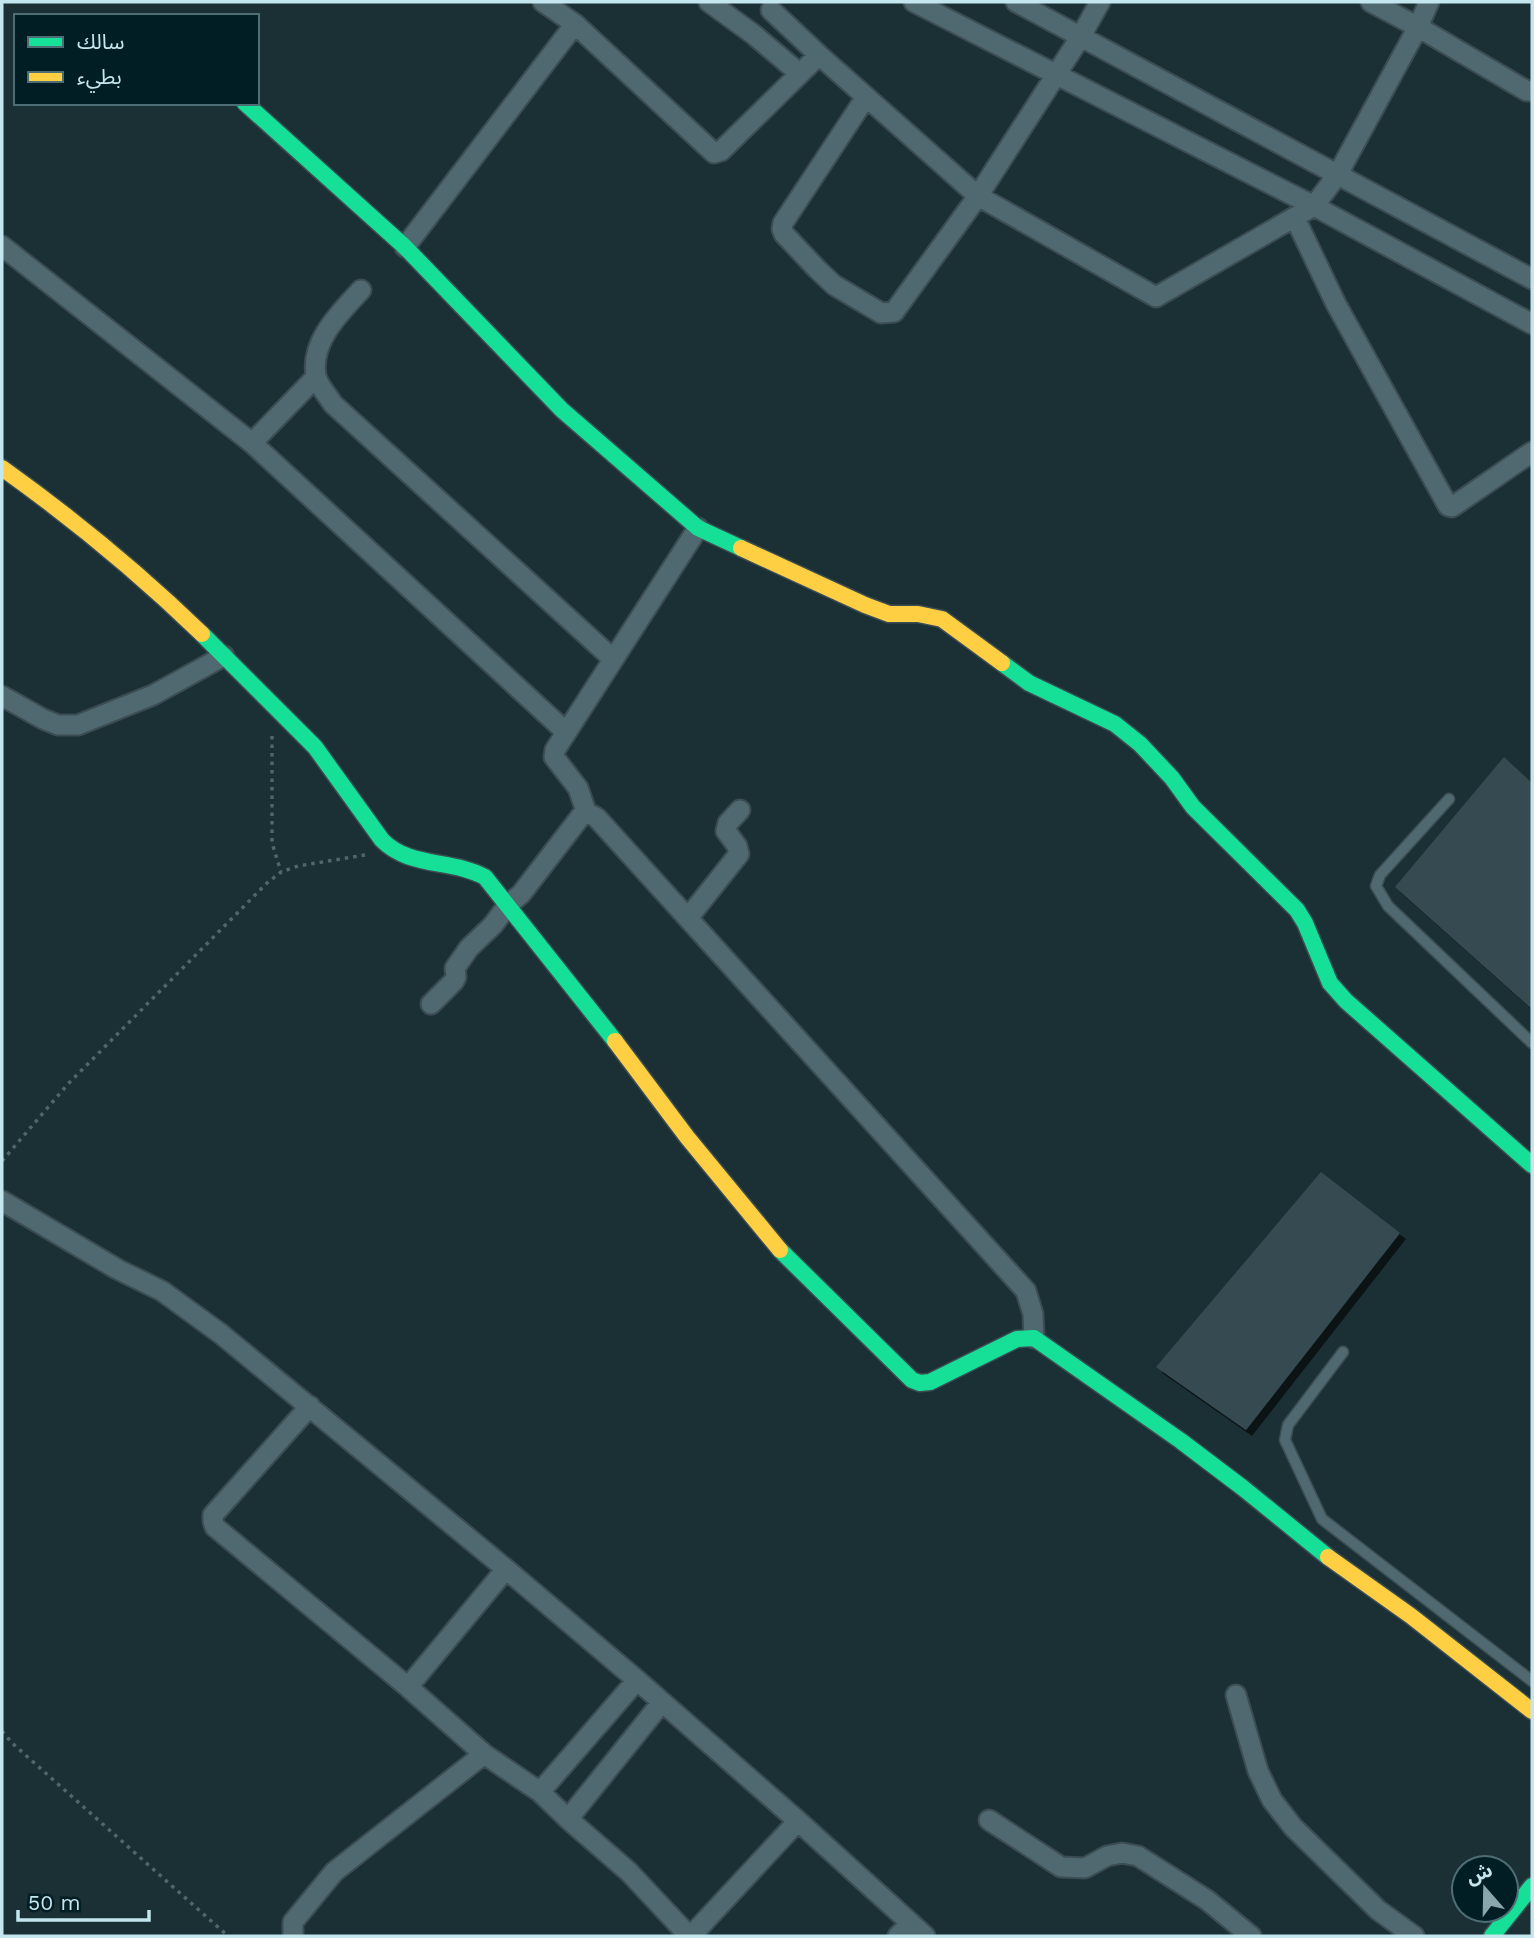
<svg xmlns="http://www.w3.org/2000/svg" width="1534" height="1938" viewBox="0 0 1534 1938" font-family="'Work Sans','Noto Sans Arabic',sans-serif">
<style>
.building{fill:#364b51;filter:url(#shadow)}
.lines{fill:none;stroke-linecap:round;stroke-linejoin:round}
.lane-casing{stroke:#3b4d52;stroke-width:13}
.street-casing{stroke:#3b4d52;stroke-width:23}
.fast-casing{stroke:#3b4d52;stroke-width:19}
.slow-casing{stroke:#3b4d52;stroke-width:19}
.path{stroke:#51666b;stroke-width:3.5;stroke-dasharray:3.5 5;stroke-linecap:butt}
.lane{stroke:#50686f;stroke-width:10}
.street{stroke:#50686f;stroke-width:19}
.fast{stroke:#16e098;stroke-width:16}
.slow{stroke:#ffcf43;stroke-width:16}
</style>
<defs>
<filter id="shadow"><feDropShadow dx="6" dy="6" stdDeviation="0" flood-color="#0009"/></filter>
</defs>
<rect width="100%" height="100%" fill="#1b3035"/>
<path class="building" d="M1504,757L1532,783V1009L1395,887Z
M1321,1172L1400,1233L1246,1430L1156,1367Z"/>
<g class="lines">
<defs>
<path id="lane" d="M1449,799L1380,875L1376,886L1388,906L1532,1043
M1343,1352L1288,1425L1285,1440L1322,1519L1532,1681"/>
<path id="street" d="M543,2L575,24L714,153L721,151L819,55
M709,2L753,34L799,73
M914,2L1314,206L1532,324
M1016,2L1532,279
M1371,2L1418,27L1527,91H1532
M771,10L819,55L978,196L1156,297L1314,206L1338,174L1418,27L1429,2
M866,97L783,223L782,229L784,234L817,269L834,285L881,313L894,312L978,196L1081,36L1100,2
M1295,218L1336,304L1448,506L1452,507L1532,452
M2,246L252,443L566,732
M405,247L575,24
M361,290C340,313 310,341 316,376C318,385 328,396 333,404L613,659
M252,443L316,377
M2,696L43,719L58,725H78L153,695L224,656
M587,814L578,788L554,757L555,750L698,528
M688,918L739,854L737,846L726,831L728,823L740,810
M431,1004L454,981L456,977L455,968L469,948L493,925L508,905L521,894L581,816C588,813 591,814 597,818L1026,1291L1033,1314L1034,1338
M2,1201L117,1269L162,1291L221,1334L506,1569L637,1680L798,1821L925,1936
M310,1406L213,1515V1521L215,1527L408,1687L484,1754L540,1792L568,1819L629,1872L689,1936
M408,1687L506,1569
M1236,1695L1258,1771L1272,1800L1293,1827L1378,1910L1414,1936
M540,1792L637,1680
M568,1819L662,1702
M989,1820L1061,1867L1085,1868L1107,1856L1122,1853L1138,1856L1207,1900L1251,1936
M293,1936V1922L334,1872L484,1754
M691,1936L798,1821
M898,1936L911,1923"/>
<path id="fast" d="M245,103L405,247L562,410L698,528L741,548
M202,634L315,747L382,840C409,868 452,859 485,877L615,1041
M1002,663L1029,683L1115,724L1140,744L1172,778L1193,807L1297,910L1305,923L1330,983L1346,1001L1532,1165
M780,1250L912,1380L920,1383L930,1382L1017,1339L1034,1338L1181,1441L1243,1488L1328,1557
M1492,1936L1532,1886"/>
<path id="slow" d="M2,468C72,518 140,574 202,634
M741,548L865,605L889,614H918L942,619L1002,663
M615,1041L687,1137L780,1250
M1328,1557L1411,1616L1532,1711"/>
</defs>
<use href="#lane" class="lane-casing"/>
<use href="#street" class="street-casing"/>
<use href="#fast" class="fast-casing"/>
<use href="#slow" class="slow-casing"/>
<path class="path" d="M272,736V843L281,872
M2,1161L68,1084L267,883L281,872L298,866L365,855
M2,1731L12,1743L228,1936"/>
<use href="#lane" class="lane"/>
<use href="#street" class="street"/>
<use href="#fast" class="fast"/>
<use href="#slow" class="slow"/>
</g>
<rect width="1534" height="1938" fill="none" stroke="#c4e6ef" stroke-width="7"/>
<rect x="14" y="14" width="245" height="91" fill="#001e24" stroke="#4e6e75" stroke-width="2"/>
<rect x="28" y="37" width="35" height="10" fill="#16e098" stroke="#4e6e75" stroke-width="2"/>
<text x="77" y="49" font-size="21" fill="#c4e6ef">سالك</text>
<rect x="28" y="72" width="35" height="10" fill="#ffcf43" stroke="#4e6e75" stroke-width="2"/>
<text x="77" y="84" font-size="21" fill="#c4e6ef">بطيء</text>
<g transform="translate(1485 1889) rotate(340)"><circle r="33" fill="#001e24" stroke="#4e6e75" stroke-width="2"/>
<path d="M0-5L12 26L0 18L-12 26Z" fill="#89a6ae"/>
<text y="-10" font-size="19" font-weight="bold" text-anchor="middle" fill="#c4e6ef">ش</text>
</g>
<path d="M18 1910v10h131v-10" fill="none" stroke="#c4e6ef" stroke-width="3.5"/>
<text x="28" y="1910" font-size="21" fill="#c4e6ef" stroke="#001e24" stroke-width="5" paint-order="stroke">50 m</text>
</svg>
